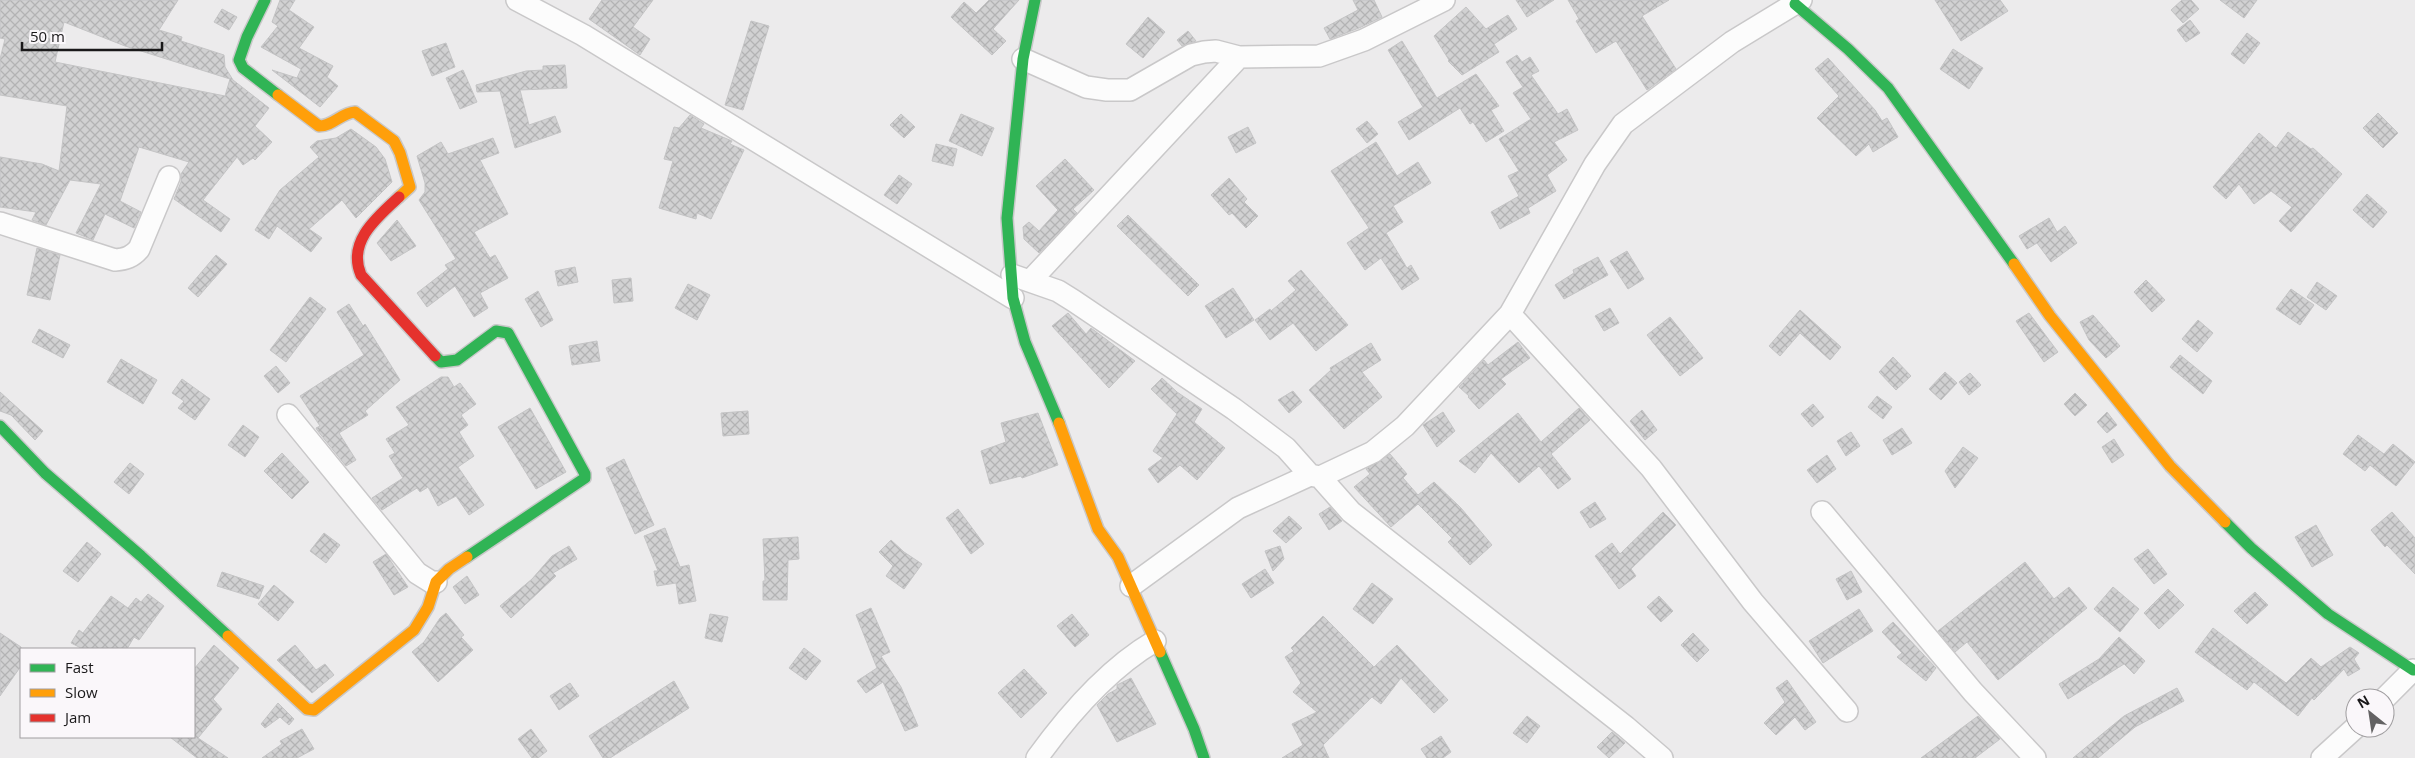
<svg xmlns="http://www.w3.org/2000/svg" width="2415" height="758" viewBox="0 0 2415 758" font-family="'Open Sans',sans-serif">
<style>
.building{fill:url(#building-cross-hatch);stroke:#c4c4c5;fill-rule:evenodd}
.lines{fill:none;stroke-linecap:round;stroke-linejoin:round}
.street-casing{stroke:#c9c8c9;stroke-width:24}
.fast-casing{stroke:#c9c8c9;stroke-width:14}
.slow-casing{stroke:#c9c8c9;stroke-width:14}
.jam-casing{stroke:#c9c8c9;stroke-width:14}
.street{stroke:#fcfcfc;stroke-width:21}
.fast{stroke:#30b455;stroke-width:11}
.slow{stroke:#ff9f0a;stroke-width:11}
.jam{stroke:#e5322d;stroke-width:11}
</style>
<defs>
<pattern id="building-cross-hatch" width="8" height="8" patternUnits="userSpaceOnUse" patternTransform="scale(1.25)"><rect width="8" height="8" fill="#d1d1d2"/><path d="M0 0l8 8M0 8l8-8" fill="none" stroke="#b3b3b4"/></pattern>
</defs>
<rect width="100%" height="100%" fill="#ecebec"/>
<path class="building" d="M0,0H178L159,30L182,37L181,41L224,55L225,67L233,80L269,108L255,126L272,142L255,160L253,158L243,165L237,157L203,200L230,219L221,232L174,199L181,182V174L189,162L139,147L120,201L141,212L134,228L105,214L93,240L76,233L101,184L70,180L46,225L32,220L36,212L0,207V157L42,164L59,171L67,106L0,95V59L5,39L0,38ZM64,22L125,46L230,79L225,96L55,62Z
M280,0H295L289,10L314,27L299,48L333,66L327,77L338,86L320,107L272,70L297,78L301,69L261,47L278,26L272,22Z
M602,0H653L633,27L650,39L640,55L589,19Z
M989,0H1019L993,29L1006,41L992,55L951,17L964,2L976,13Z
M1353,0H1374L1382,17L1359,28L1330,39L1324,28L1358,10Z
M1516,0H1554L1527,17Z
M1568,0H1669L1642,16L1676,69L1647,90L1616,41L1596,53L1576,21L1579,19Z
M1935,0H2000L2008,11L1961,41Z
M2182,0H2191L2199,9L2183,23L2171,10Z
M2220,0H2257L2244,18Z
M1466,7L1486,29L1508,15L1517,29L1494,44L1499,52L1462,75L1448,61L1449,60L1434,36Z
M222,9L237,17L229,30L214,22Z
M1148,17L1165,32L1143,58L1126,44Z
M2190,20L2200,33L2186,42L2177,30Z
M751,21L769,26L743,110L725,105Z
M1188,31L1196,41L1182,46L1177,40Z
M2247,33L2260,43L2244,64L2231,54Z
M1402,41L1437,98L1476,74L1499,106L1491,110L1504,131L1486,142L1473,122L1470,124L1460,108L1409,140L1398,122L1423,107L1388,50Z
M446,43L455,67L432,76L422,51Z
M1953,49L1983,68L1969,89L1940,69Z
M1517,55L1522,62L1530,57L1539,71L1531,75L1558,114L1567,109L1578,130L1554,142L1567,160L1547,175L1556,191L1528,208L1530,213L1500,229L1491,212L1519,196L1508,176L1519,171L1499,139L1531,119L1513,93L1523,87L1506,62Z
M1828,58L1875,110L1882,121L1887,118L1898,137L1873,152L1869,144L1856,156L1817,118L1839,96L1815,69Z
M565,65L567,88L520,90L529,125L555,116L561,132L515,148L500,91L477,92L476,85L526,71L543,70V66Z
M463,70L477,102L460,109L446,78Z
M2378,113L2398,133L2383,148L2363,128Z
M901,114L915,127L904,138L890,125Z
M961,114L994,128L982,156L949,141Z
M690,115L704,124L701,128L732,141L730,144L744,150L711,219L697,213L696,219L659,208L673,161L664,159L674,127L679,128Z
M1367,121L1378,134L1367,143L1356,129Z
M1248,127L1256,143L1236,153L1228,137Z
M351,129L376,147L385,159L392,182L356,218L342,200L309,229L322,238L311,252L277,226L269,239L255,230L280,190L319,157L310,147L317,141L336,138Z
M2288,132L2311,149L2313,148L2342,174L2291,232L2279,221L2292,207L2271,191L2254,204L2239,184L2226,199L2213,187L2259,133L2276,148Z
M493,138L499,153L480,160L508,214L474,232L490,258L495,255L508,278L480,293L488,308L474,317L455,286L427,307L417,293L448,269L445,265L456,259L419,200L425,192V183L417,156L441,142L448,154Z
M1376,142L1397,176L1418,162L1431,183L1393,206L1403,222L1386,233L1407,268L1411,265L1419,279L1402,290L1381,258L1365,270L1347,243L1369,228L1331,171Z
M936,144L957,149L953,166L932,161Z
M1065,159L1094,190L1073,209L1077,213L1039,253L1024,239L1023,227L1029,222L1039,231L1058,210L1036,186Z
M899,175L912,184L897,204L884,195Z
M1229,178L1247,199L1244,202L1258,216L1246,228L1232,213L1229,215L1211,195Z
M2367,194L2387,212L2373,228L2353,210Z
M1128,215L1199,285L1188,296L1117,226Z
M2049,218L2057,232L2065,226L2077,243L2051,262L2037,243L2027,249L2019,236Z
M397,220L416,246L391,261L377,243Z
M37,248L60,255L50,300L27,295Z
M1627,251L1644,279L1628,289L1610,261Z
M216,255L227,264L198,297L188,288Z
M1598,257L1608,275L1564,299L1555,285L1574,273L1573,270Z
M575,267L578,282L558,286L555,271Z
M1301,270L1348,325L1316,351L1293,323L1270,340L1255,320L1270,309L1271,311L1296,290L1288,281Z
M631,278L633,301L614,303L612,280Z
M2146,280L2165,300L2152,312L2134,292Z
M2317,282L2337,296L2326,310L2307,297Z
M688,284L710,295L697,320L675,308Z
M1233,288L1254,320L1226,338L1205,306Z
M2291,289L2314,305L2300,325L2276,309Z
M538,291L553,320L541,327L525,299Z
M310,297L326,309L286,362L270,350Z
M349,304L363,326L365,324L400,380L365,411L368,415L339,433L356,460L346,466L317,430L316,428L320,426L300,396L364,355L337,312Z
M1610,308L1619,323L1604,331L1595,316Z
M1800,310L1841,347L1830,360L1800,333L1780,356L1769,346Z
M1068,313L1086,334L1091,328L1135,361L1109,388L1052,326Z
M2029,313L2058,352L2044,362L2016,321Z
M2093,315L2120,346L2106,358L2089,340L2080,322Z
M1670,317L1703,358L1680,376L1647,335Z
M2198,320L2213,333L2197,352L2182,339Z
M39,329L70,345L63,358L32,342Z
M597,341L600,361L572,365L569,346Z
M1518,342L1530,358L1501,379L1506,384L1479,409L1468,397L1469,396L1459,387L1484,360L1488,365Z
M1371,343L1381,360L1362,372L1382,397L1344,429L1309,390L1331,370L1330,368Z
M2180,355L2212,381L2203,394L2170,367Z
M1893,357L1911,376L1896,390L1879,372Z
M121,359L157,380L143,404L107,382Z
M276,366L290,383L278,393L264,376Z
M1945,372L1957,383L1941,400L1929,389Z
M1970,373L1981,385L1969,395L1959,382Z
M441,377H448L454,387L460,383L476,404L461,415L468,425L459,432L474,456L458,467L484,505L469,515L456,496L438,506L428,487L420,492L417,488L382,510L372,498L403,478L389,456L395,453L386,439L409,425L396,407Z
M1162,378L1177,392L1202,409L1194,422L1225,448L1197,480L1180,465L1158,483L1148,469L1163,458L1153,451L1177,414L1151,389Z
M182,379L210,399L195,420L178,408L184,401L172,393Z
M1293,391L1302,402L1289,413L1278,400Z
M0,392L43,431L35,440L11,415L0,411Z
M2075,393L2087,405L2075,416L2064,404Z
M1877,396L1892,407L1883,419L1868,407Z
M1813,404L1824,417L1812,427L1801,414Z
M530,408L566,472L536,489L498,427Z
M1579,408L1590,420L1551,454L1571,479L1558,489L1539,466L1519,483L1491,453L1475,473L1459,461L1518,413L1541,442Z
M1642,410L1657,430L1645,440L1630,421Z
M748,411L749,434L723,436L721,413Z
M1443,412L1455,431L1437,447L1423,425Z
M2107,412L2117,425L2107,433L2097,422Z
M1038,413L1058,465L1022,478L1021,476L990,484L981,451L1006,442L1001,423Z
M243,425L259,437L245,457L228,445Z
M1902,428L1912,443L1892,455L1883,440Z
M1851,432L1860,446L1846,456L1837,441Z
M2358,435L2384,454L2393,444L2415,462L2396,486L2370,465L2365,471L2343,454Z
M2114,439L2124,455L2112,463L2102,447Z
M1963,447L1978,458L1955,488L1945,471Z
M282,453L309,482L292,499L264,471Z
M1390,454L1407,474L1403,478L1418,495L1434,482L1461,508L1492,545L1470,565L1448,542L1452,538L1418,504L1391,527L1354,487L1370,474L1366,469Z
M1827,455L1836,469L1817,483L1807,470Z
M624,459L654,525L635,534L606,468Z
M130,463L144,474L129,494L114,482Z
M1595,502L1606,519L1590,528L1580,512Z
M1330,507L1342,521L1329,530L1319,514Z
M958,509L984,544L971,554L946,518Z
M1663,512L1676,525L1631,569L1636,576L1619,589L1595,556L1612,543L1620,554Z
M2392,512L2415,538V574L2387,545L2385,547L2371,530Z
M1289,516L1302,528L1286,543L1273,531Z
M2316,525L2333,555L2312,567L2295,537Z
M665,528L680,567L689,565L696,601L679,604L676,583L657,586L654,571H658L644,536Z
M324,533L340,545L326,563L310,551Z
M798,537L799,559L788,560L787,600H763V581H765L763,539Z
M891,540L904,552L922,564L904,589L886,576L893,566L879,552Z
M87,542L101,554L78,582L63,571Z
M569,546L577,559L553,573L556,576L511,618L500,606L532,579L552,556Z
M1280,546L1284,559L1273,571L1265,551Z
M2148,549L2167,574L2154,584L2134,559Z
M386,554L408,587L394,595L373,562Z
M2025,562L2054,599L2069,587L2087,608L1998,680L1967,642L1955,652L1938,631Z
M1265,569L1274,583L1251,598L1242,584Z
M1851,571L1862,592L1847,600L1836,579Z
M222,572L264,586L259,599L217,586Z
M467,576L479,595L465,604L453,587Z
M1372,583L1393,599L1373,624L1353,609Z
M274,585L294,602L278,621L258,604Z
M2113,587L2139,609L2120,632L2094,609Z
M2168,589L2184,605L2159,629L2144,613Z
M2255,592L2268,605L2247,624L2234,611Z
M148,594L164,606L139,640L134,637L127,649H83L71,643L79,630L83,633L111,596L128,608L136,598L141,602Z
M1659,596L1673,611L1661,622L1647,607Z
M871,608L890,652L881,656L901,687L918,726L905,731L883,682L866,693L857,681L877,668L856,615Z
M1859,609L1873,631L1823,663L1809,641Z
M446,613L464,635L461,637L473,650L438,682L412,652L424,642L440,618Z
M710,614L728,617L722,642L705,638Z
M1072,614L1089,635L1075,647L1057,626Z
M1323,616L1374,667L1397,645L1448,700L1434,713L1401,678L1381,704L1372,697L1323,745L1329,758H1282L1303,745L1292,724L1317,712L1293,692L1301,683L1285,657L1294,651L1291,648Z
M1893,622L1936,668L1926,681L1897,657L1902,653L1882,632Z
M2213,628L2286,683L2311,658L2321,667L2350,647L2359,653L2354,659L2360,669L2348,676L2344,669L2314,700L2312,698L2298,716L2254,682L2247,690L2195,652Z
M0,633L21,647V666L0,696Z
M1693,633L1709,650L1697,662L1681,645Z
M2119,637L2145,661L2134,674L2124,664L2068,699L2059,684L2099,659Z
M214,645L239,668L213,699L222,709L198,738L228,758H197L170,737H194V669Z
M295,645L316,670L325,664L334,675L312,693L277,660Z
M804,648L821,661L806,680L789,668Z
M1024,669L1047,693L1021,718L998,693Z
M1131,678L1156,724L1117,742L1097,705L1108,694L1117,689V685Z
M1787,680L1816,722L1805,730L1795,717L1776,735L1764,723L1785,702L1776,688Z
M674,681L689,708L610,758H603L589,736Z
M570,683L579,696L559,710L550,696Z
M2177,688L2184,701L2135,727L2098,758H2073L2124,716Z
M278,703L294,719L289,725L280,717L265,728L261,724Z
M1527,716L1540,726L1527,743L1513,733Z
M1978,716L2000,739L1975,758H1921Z
M302,729L314,749L297,758H262L282,744L280,741Z
M531,729L547,751L538,758H532L518,739Z
M1612,732L1625,743L1609,758L1597,747Z
M1441,736L1451,752L1443,758H1427L1421,749Z"/>
<g class="lines">
<defs>
<path id="street" d="M517,0L583,35L1013,298
M1023,59L1086,87L1107,90H1130L1191,55L1204,52L1216,51L1239,57L1319,56L1364,40L1444,0
M0,223L115,260C126,259 132,257 139,249L169,177
M1012,275L1058,291L1074,301L1234,409L1286,448L1310,475
M1031,280L1239,57
M1510,314L1651,468L1753,602L1847,711
M288,415L417,573L433,583L436,582
M1320,477L1373,452L1405,426L1510,314L1595,164L1623,124L1732,42L1801,0
M1822,512L1973,692L2035,758
M1131,586L1238,508L1310,475L1320,477L1351,512L1626,727L1662,758
M2385,698L2413,670L2415,672
M1037,758C1068,715 1109,668 1155,641
M2322,758L2355,728"/>
<path id="fast" d="M265,0L247,37L239,60L243,68L278,95
M1035,0L1023,59L1007,218L1013,298L1025,342L1059,423
M1795,4L1848,49L1888,88L2014,264
M435,356L441,362L457,360L496,331L508,333L585,474V478L467,557
M0,426L45,473L141,556L228,636
M2225,522L2251,548L2328,614L2413,670
M1160,652L1194,729L1204,758"/>
<path id="slow" d="M278,95L319,126C333,126 341,113 355,112L394,141L400,153L410,187L399,197
M2014,264L2050,316L2170,466L2225,522
M1059,423L1098,529L1118,557L1160,652
M228,636L307,709L314,710L414,630L428,607L436,582L449,569L467,557"/>
<path id="jam" d="M399,197C376,218 347,242 361,275L435,356"/>
</defs>
<use href="#street" class="street-casing"/>
<use href="#fast" class="fast-casing"/>
<use href="#slow" class="slow-casing"/>
<use href="#jam" class="jam-casing"/>
<use href="#street" class="street"/>
<use href="#fast" class="fast"/>
<use href="#slow" class="slow"/>
<use href="#jam" class="jam"/>
</g>
<rect x="20" y="648" width="175" height="90" fill="#faf7fa" stroke="#a09ea0"/>
<rect x="30" y="664" width="25" height="8" fill="#30b455" stroke="#a09ea0"/>
<text x="65" y="673" font-size="15" fill="#191819">Fast</text>
<rect x="30" y="689" width="25" height="8" fill="#ff9f0a" stroke="#a09ea0"/>
<text x="65" y="698" font-size="15" fill="#191819">Slow</text>
<rect x="30" y="714" width="25" height="8" fill="#e5322d" stroke="#a09ea0"/>
<text x="65" y="723" font-size="15" fill="#191819">Jam</text>
<g transform="translate(2370 713) rotate(330)"><circle r="24" fill="#faf7fa" stroke="#a09ea0"/>
<path d="M0-4L9 19L0 12L-9 19Z" fill="#636263"/>
<text y="-8" font-size="14" font-weight="bold" text-anchor="middle" fill="#191819">N</text>
</g>
<path d="M22 42v8h140v-8" fill="none" stroke="#191819" stroke-width="2.5"/>
<text x="30" y="42" font-size="15" fill="#191819" stroke="#faf7fa" stroke-width="4" paint-order="stroke">50 m</text>
</svg>
